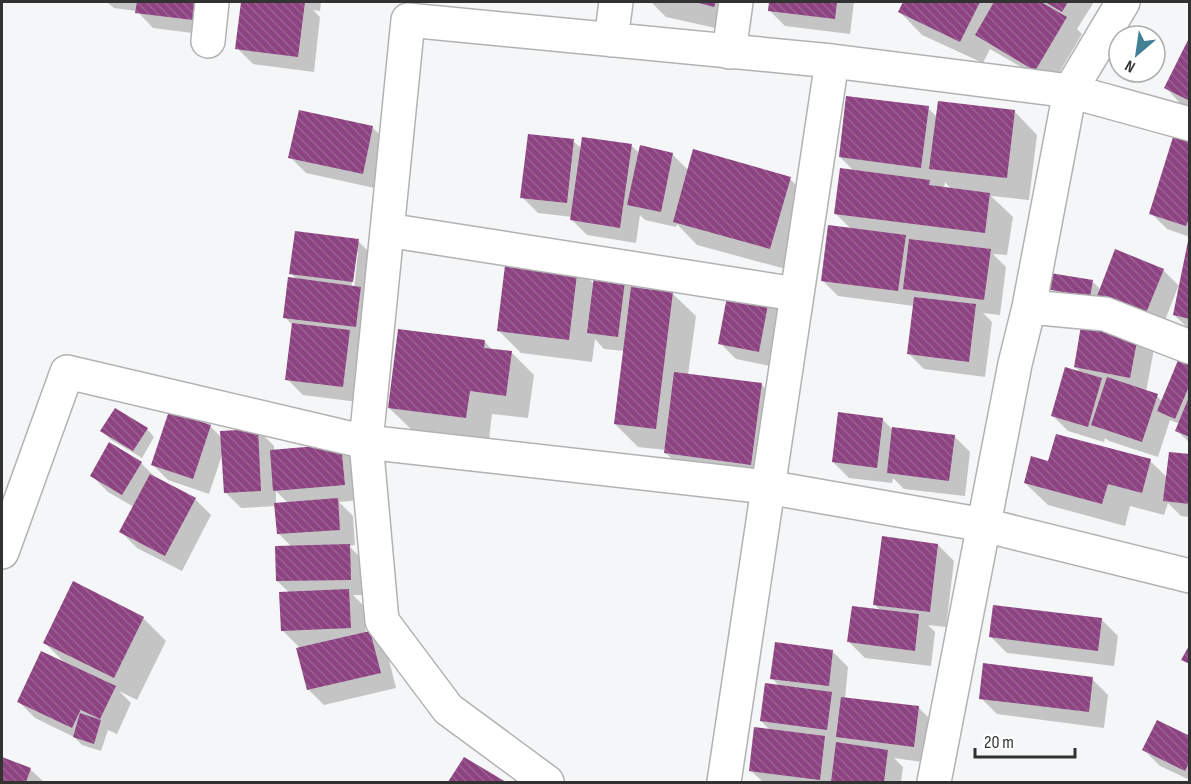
<svg xmlns="http://www.w3.org/2000/svg" width="1191" height="784" viewBox="0 0 1191 784" font-family="'Sofia Sans Condensed',sans-serif">
<style>
.shadow{fill:#0003;fill-rule:evenodd}
.building{fill:url(#building-back-hatch)}
.lines{fill:none;stroke-linecap:round;stroke-linejoin:round}
.minor-casing{stroke:#b2b2b3;stroke-width:36}
.minor{stroke:#fff;stroke-width:33}
</style>
<defs>
<pattern id="building-back-hatch" width="6" height="6" patternUnits="userSpaceOnUse" patternTransform="scale(1.5)"><rect width="6" height="6" fill="#8d4281"/><path d="M-1 5l2 2M0 0l6 6M5-1l2 2" fill="none" stroke="#9a6291"/></pattern>
</defs>
<rect width="100%" height="100%" fill="#f5f6f7"/>
<path class="shadow" d="M107,2H213L208,35L153,28L137,11L114,8Z
M242,2H321L320,11L313,10L320,17L314,72L253,64L237,48Z
M651,2H750L742,34L666,17Z
M770,2H854L850,34L785,26L769,10Z
M904,2H1094L1077,29L1082,34L1052,85L990,49L983,63L922,35L900,12Z
M1190,40V108L1181,104L1166,88Z
M928,108L937,117L1015,112L1037,135L1029,200L991,196L1013,217L1007,255L993,254L1006,267L1000,315L983,313L992,322L985,377L924,369L908,353L914,306L838,296L822,280L851,229L836,214L855,172L840,157ZM945,182L952,190L944,189Z
M372,127L388,143L379,189L306,173L290,157Z
M573,141L582,149L632,146L640,154H672L689,171L790,179L813,202L793,271L697,245L677,224L676,227L645,220L640,215L636,243L587,235L571,219L572,217L538,213L522,197Z
M1190,144V237L1167,229L1151,213Z
M358,241L374,257L372,342L358,340L365,347L358,402L303,395L287,379L293,326L285,317L297,280L291,273ZM355,252H358L354,290H351Z
M1190,245V330L1174,315L1180,288L1178,287L1160,333L1057,296L1049,288L1092,281L1101,290L1163,270L1180,287Z
M578,267L594,284L625,274L640,289L673,294L696,316L688,375L761,384L784,407L773,487L688,476L666,453V450L638,447L615,424L625,351L604,349L595,339L592,362L521,353L498,330Z
M770,296L786,312L775,367L736,359L720,343Z
M1083,322L1154,349L1146,392L1157,396L1162,401L1190,364V443L1177,431L1180,424L1170,420L1158,457L1109,441L1105,438L1104,442L1068,431L1052,415L1082,374L1075,367Z
M485,342L493,351L511,352L534,375L528,418L492,414L489,440L412,430L389,408Z
M882,419L893,430L954,436L970,452L965,496L904,489L893,478L892,483L849,478L833,462Z
M210,426L222,438L258,430L274,446V451L340,445L356,461L360,500L339,502L353,516L355,545L349,546L365,562L366,595H353L364,606L366,633L370,632L386,648L396,688L324,705L308,689L301,649L283,631L290,593L277,581L292,547L278,533L276,506L241,508L225,492L223,452L209,494L168,480L152,464ZM276,491L288,503L276,504Z
M147,429L154,437L142,458L110,439L102,431Z
M1190,456V517L1181,516L1168,503L1164,515L1130,506L1125,526L1048,505L1025,483L1049,463L1150,461L1168,478Z
M141,463L158,480L195,499L211,515L182,571L137,548L121,532L134,507L108,492L92,476Z
M938,545L954,561L946,627L928,625L935,632L931,666L865,658L849,642L881,611L875,605Z
M143,618L166,641L137,700L119,691L131,703L117,734L108,730L101,751L82,745L74,737L35,718L19,702L66,664L45,643Z
M1102,620L1118,636L1114,666L1007,653L991,637Z
M832,651L848,667L845,699L919,708L935,724L929,763L894,758L903,767L901,782H763L750,770L771,731L761,721L780,687L772,678Z
M1092,679L1108,695L1104,728L997,714L981,698Z
M1190,737V780L1160,766L1144,750Z
M2,759L30,769L44,782H2Z
M464,759L503,782H450Z"/>
<path class="building" d="M137,2H195L193,20L135,13Z
M241,2H305L298,57L235,49Z
M695,2H716L714,7Z
M769,2H837L835,19L768,11Z
M903,2H980L960,42L898,12Z
M994,2H1041L1067,17L1035,71L975,35Z
M1045,2H1068L1062,12Z
M1190,36V101L1164,88Z
M846,96L929,106L921,168L839,157Z
M938,101L1015,110L1007,178L929,169Z
M299,110L373,126L363,174L288,158Z
M528,134L574,139L567,203L520,198Z
M582,137L632,144L620,228L570,220Z
M1173,137L1190,142V216L1186,226L1149,214Z
M640,145L673,153L661,212L627,205Z
M693,149L791,177L770,249L673,222Z
M840,168L930,180L929,185L990,193L985,233L834,214Z
M828,225L906,235L898,291L821,281Z
M295,231L359,239L353,282L289,274Z
M909,239L991,249L984,300L903,289Z
M1188,241H1190V319L1173,315Z
M1115,249L1164,269L1144,318L1096,299Z
M506,257L578,266L569,340L497,331Z
M595,268L626,273L618,337L587,333Z
M1050,273L1093,280L1090,297L1047,289Z
M288,277L361,287L356,327L283,318Z
M729,286L770,294L759,352L718,344Z
M631,287L673,292L656,429L614,424Z
M914,297L976,304L969,362L907,354Z
M1082,320L1139,331L1130,378L1074,367Z
M292,323L350,330L343,387L285,380Z
M398,329L485,340L484,348L512,351L506,396L470,391L466,418L388,408Z
M1179,358L1190,362V384L1175,419L1157,411Z
M1065,367L1102,378L1088,427L1051,416Z
M674,372L762,383L751,465L664,453Z
M1107,377L1158,394L1142,442L1091,425Z
M1189,397H1190V437L1175,431Z
M115,408L148,428L133,451L100,431Z
M169,411L211,425L193,479L151,465Z
M838,412L883,418L877,468L832,462Z
M892,427L955,435L949,481L887,473Z
M258,429L261,491L224,493L220,431Z
M1056,434L1151,459L1142,493L1108,484L1102,504L1024,483L1031,456L1048,461Z
M109,442L142,462L122,495L90,476Z
M341,444L345,485L273,491L270,450Z
M1169,452L1190,454V504L1163,501Z
M150,474L196,498L165,556L119,532Z
M338,498L340,530L277,534L274,503Z
M882,536L938,544L930,612L873,605Z
M350,544L351,580L276,581L275,546Z
M73,581L144,617L114,678L43,643Z
M349,589L351,628L281,631L279,592Z
M993,605L1102,618L1098,651L989,637Z
M852,606L919,614L915,651L847,642Z
M370,631L381,673L307,690L296,648Z
M775,642L833,650L829,686L770,679Z
M1190,644V664L1181,660Z
M41,651L116,686L100,719L81,710L82,707L72,728L17,702Z
M983,663L1093,677L1089,712L979,699Z
M765,683L832,692L827,730L760,721Z
M841,697L919,706L914,747L836,737Z
M80,713L101,720L94,744L73,737Z
M1157,720L1190,736V761L1185,771L1142,750Z
M754,727L825,736L820,780L749,771Z
M836,742L888,750L884,782H831Z
M2,757L31,768L26,782H2Z
M464,757L506,782H448Z"/>
<g class="lines">
<defs>
<path id="minor" d="M611,40L616,2
M208,41L212,2
M729,52L736,2
M1190,124L1070,91L832,61L408,20L366,442L767,487L984,525L1190,576
M387,230L796,294
M1029,307L1105,314L1190,347
M2,552L67,372L366,442L382,621L448,709L547,782
M724,782L832,61
M934,782L1015,364L1029,307L1070,91L1123,2"/>
</defs>
<use href="#minor" class="minor-casing"/>
<use href="#minor" class="minor"/>
</g>
<rect width="1191" height="784" fill="none" stroke="#323232" stroke-width="6"/>
<g transform="translate(1137 54) rotate(209)"><circle r="28" fill="#ffffff" stroke="#adadad" stroke-width="1.5"/>
<path d="M0-4.5L10 22L0 15L-10 22Z" fill="#428195"/>
<text y="-9" font-size="16" font-weight="bold" text-anchor="middle" fill="#323232">N</text>
</g>
<path d="M975 748v9h100v-9" fill="none" stroke="#323232" stroke-width="3"/>
<text x="984" y="748" font-size="18" fill="#323232" stroke="#ffffff" stroke-width="4.5" paint-order="stroke">20 m</text>
</svg>
